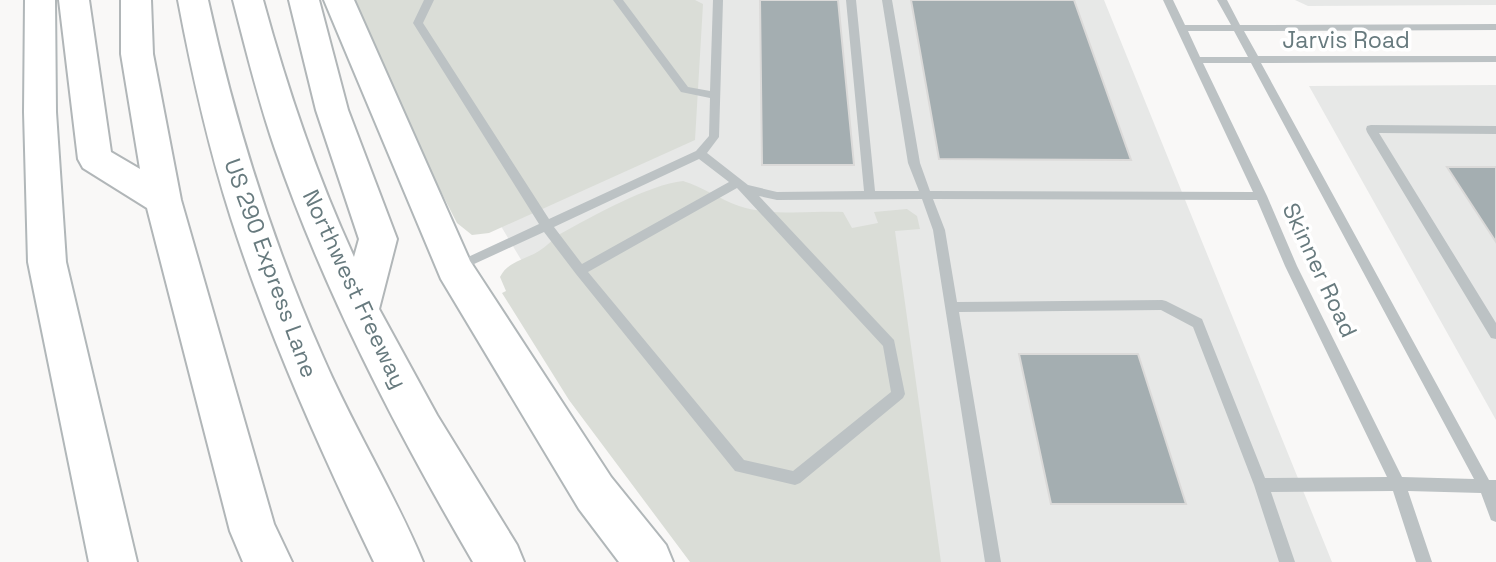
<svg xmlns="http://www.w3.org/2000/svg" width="1496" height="562" viewBox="0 0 1496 562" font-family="'Space Grotesk',sans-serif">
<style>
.built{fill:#e7e8e7}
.green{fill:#daddd7}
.building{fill:#a4aeb1;stroke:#dbdad9;stroke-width:2}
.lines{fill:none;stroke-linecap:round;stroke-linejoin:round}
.major-casing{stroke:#b1b7b9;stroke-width:4}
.highway-casing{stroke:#b1b6b8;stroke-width:4}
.minor{fill:#bcc2c4;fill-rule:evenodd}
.major{fill:#fff;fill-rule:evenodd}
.highway{fill:#fff;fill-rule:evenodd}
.labels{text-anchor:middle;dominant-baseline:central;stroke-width:7;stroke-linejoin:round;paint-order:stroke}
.street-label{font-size:23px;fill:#677a7e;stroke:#fff}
</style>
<rect width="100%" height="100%" fill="#f9f8f7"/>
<path class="built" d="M421,0H1104L1332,562H761L535,283L435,116Z
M1295,0H1496V5L1308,6Z
M1496,85V420L1309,86Z"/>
<path class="green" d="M354,0H695L703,4L695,140L489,233L472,235L457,223L399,110Z
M683,181C703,187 719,199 739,206C767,216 812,211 843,212L852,228L878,223L874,212L907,209L917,216L920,229L895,231L941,562H690L569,400L502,293L506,291L500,277C508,261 525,260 539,251C547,246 553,239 560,234C591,217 650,184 683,181Z"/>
<path class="building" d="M760,0H838L854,165H762Z
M911,0H1074L1131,160L939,159Z
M1447,167H1496V242Z
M1019,354H1138L1186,504H1051Z"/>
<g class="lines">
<defs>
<path id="major" d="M25,0H55L56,112L66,262L137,562H89L28,262L24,112Z
M324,0H354L470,261L611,477L666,545L673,562H619L579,509L441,279Z"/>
<path id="highway" d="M59,0H89L111,152L140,169L121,54V0H151L153,54L181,200L274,524L292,562H243L230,531L147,208L83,168L78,159Z
M178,0H208C235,123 272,242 323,357C353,427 394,492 423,562H374C320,450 269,336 231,218C208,146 192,74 178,0Z
M233,0H263C287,88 316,174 354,257L359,239L316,110L289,0H319L348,110L397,239L379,309L437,415L517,545L524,562H473C396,430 325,294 275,149C258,100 246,50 233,0Z"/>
</defs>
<use href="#major" class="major-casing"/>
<use href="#highway" class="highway-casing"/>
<path class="minor" d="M424,0H434L423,23L549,219L696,151L709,136L710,98L681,92L613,0H623L688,87L710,91L713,0H723L719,137L707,153L748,185L777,192L864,191L846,0H856L875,191H919L908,163L882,0H892L920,163L930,191L1253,192L1163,0H1173L1185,25H1231L1217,0H1227L1240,25L1496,24V30L1244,31L1258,56H1496V62L1261,63L1489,480H1496V522L1491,520L1481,493L1408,491L1432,562H1416L1393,491L1271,492L1295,562H1279L1254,485L1193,327L1161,310L959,312L1001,562H985L933,230L922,199L777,200L759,196L894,340L905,394L903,398L800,483L795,485L735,471L576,274L544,232L461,270H453L451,267L453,264L539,224L413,23ZM1188,31H1234L1248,57H1200ZM1203,63H1251L1474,479L1402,477L1297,266L1267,196ZM699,159L729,182L582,264L554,227ZM737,188L883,346L891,392L793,471L744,460L588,272ZM933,199L1257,200L1285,266L1387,477L1265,478L1202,319L1166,301L1162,300L957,302L945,230Z
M1371,125L1496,126V134L1379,133L1496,323V339L1491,338L1367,132L1366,129L1367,126Z"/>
<use href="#major" class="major"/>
<use href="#highway" class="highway"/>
</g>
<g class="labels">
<g class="street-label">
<text x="1346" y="40">Jarvis Road</text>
<text transform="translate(271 268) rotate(70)">US 290 Express Lane</text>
<text transform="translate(1320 270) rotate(65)">Skinner Road</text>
<text transform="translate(355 289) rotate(65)">Northwest Freeway</text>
</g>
</g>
</svg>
